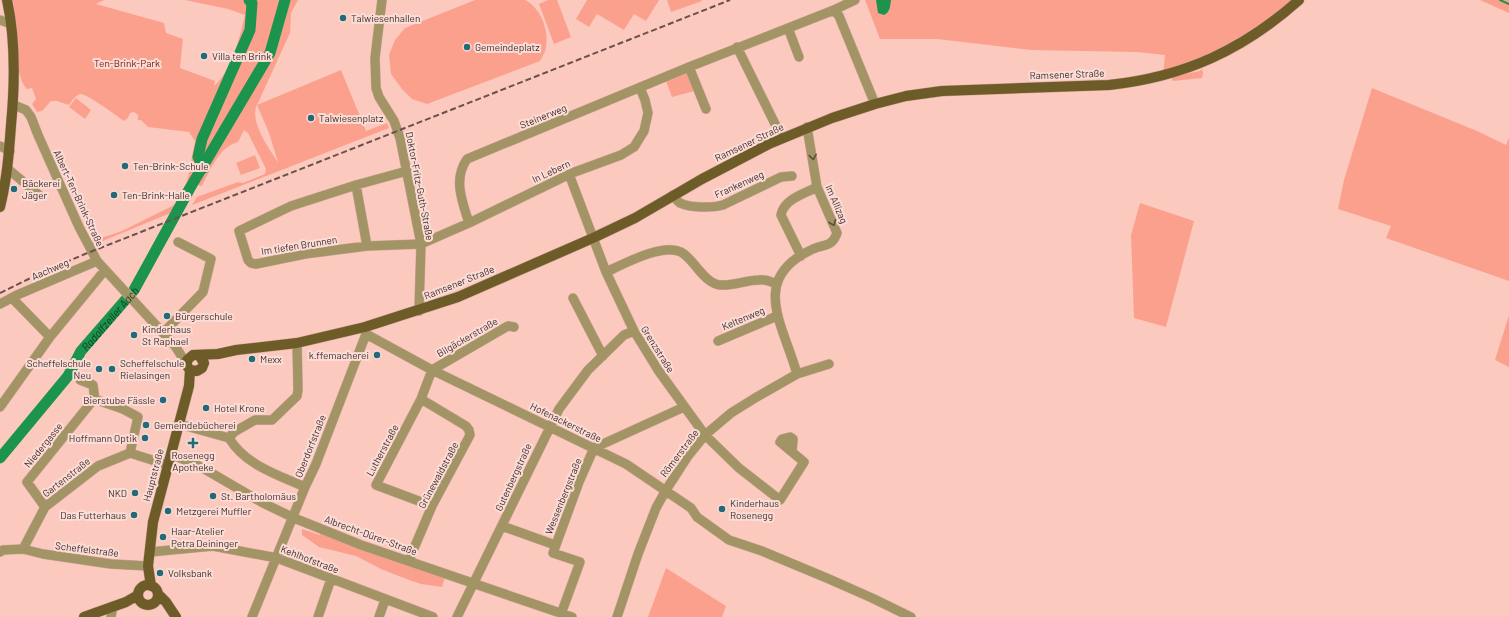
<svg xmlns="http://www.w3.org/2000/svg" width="1509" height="617" viewBox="0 0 1509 617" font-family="Barlow,sans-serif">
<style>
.green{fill:#fca08e;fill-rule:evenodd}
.water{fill:#1c944d}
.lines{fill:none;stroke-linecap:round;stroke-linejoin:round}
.stream{stroke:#1c944d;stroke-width:2}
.river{stroke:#1c944d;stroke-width:11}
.minor-casing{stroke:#d3a79e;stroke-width:10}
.major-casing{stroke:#d3a79e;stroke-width:11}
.minor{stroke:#a39465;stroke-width:9}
.major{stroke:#6d5c27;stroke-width:10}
.rail{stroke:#6b504b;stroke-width:2;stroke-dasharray:6 3;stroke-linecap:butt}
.oneway{stroke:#5e4d3c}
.poi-dot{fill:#226a77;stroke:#fbdcd6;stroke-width:1.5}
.labels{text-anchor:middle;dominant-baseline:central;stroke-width:4;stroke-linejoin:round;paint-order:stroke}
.poi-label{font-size:10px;fill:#412e2a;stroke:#fbdcd6;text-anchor:start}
.park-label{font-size:10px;fill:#7b1102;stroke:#fbdcd6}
.street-label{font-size:10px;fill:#412e2a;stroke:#fbdcd6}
.water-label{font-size:11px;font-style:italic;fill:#103d20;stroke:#fbdcd6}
</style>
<rect width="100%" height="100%" fill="#fcc9bf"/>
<path class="green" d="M13,0H104L96,4L164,23L166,33L183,39L180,68L215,81L214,86C233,69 239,39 245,15L228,9L185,0H298L291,13L290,33L257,105L341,70L366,131L387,123L389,128L192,205L197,197L238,182L243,183L265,174L266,169L248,133L244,130L238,142C220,146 210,170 202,186L187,182L195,141L189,132L148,127L141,120H138V115L134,112L130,113L128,118L124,121C117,116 86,93 80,94C76,95 71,102 69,105L57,101H51L42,111L37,112L32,104L36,99L32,88L27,89C15,77 19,50 17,35C16,23 14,11 13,0ZM257,105L269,133L278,162C269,149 249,120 257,105Z
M475,0H525C541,8 549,30 546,47C546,51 542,57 540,61L427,104L412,99L402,89L391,74L389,55L395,40L405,28Z
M548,0H557L571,37L554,44L539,4Z
M587,0H659L646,21L634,14L624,30L597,14L589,27L576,19Z
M667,0H701L702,1L671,12Z
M865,0H1292L1259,32L1163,76L1165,55L1136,52L1030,50L937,39H880Z
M1480,0H1509V13Z
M1202,69L1203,73L1202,78L1173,81L1171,77L1200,71Z
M687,72L698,90L672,97L666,81Z
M1372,88L1477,131L1506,145L1509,138V281L1386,238L1391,226L1338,209L1344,180Z
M76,98L91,110L85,119L69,107Z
M255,155L260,168L241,175L236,163Z
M178,203L173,212L93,245L92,241L122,231Z
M1140,203L1194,221L1166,327L1134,318L1131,235Z
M1509,315V367L1495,360Z
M302,529L320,535L321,532L445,577L442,587L421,584L409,580L381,569L356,556L319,547L302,535Z
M666,568L726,606L722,617H648Z"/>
<path class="water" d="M876,0H891C890,7 890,12 884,15L878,13Z"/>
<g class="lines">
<path class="stream" d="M1500,0L1509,4"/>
<g class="river">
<path d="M204,168L198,157L202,139L250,30L252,3L249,0"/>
<path id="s1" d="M0,458L68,376L81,351L134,290L190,188L270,53L285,0"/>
</g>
<defs>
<path id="minor" d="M382,0L375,58L376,88L379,97L394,121L400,138L421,244L419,311
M834,10L839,16L875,104
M0,20L11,24
M788,28L799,57
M737,47L782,138
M689,67L706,109
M14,105L26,110L31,117L38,135L79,227L97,261L175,346L186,363
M0,146L10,151
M8,169L39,195
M407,171L356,185L291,206L239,231L248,260L251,263L256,264L305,254L367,246L421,244L469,223L572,173L621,155L634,147L644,131L648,113L645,100L640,88
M569,174L606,272L634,331L658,370L705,435L739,468L780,500L804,462L792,452L793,439L790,437L782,439L780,442L792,452
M356,185L367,246
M673,195C675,198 677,201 680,203C690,208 712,208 723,205L781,177L792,176
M469,223C462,201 453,179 467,159L689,67L834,10L855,0
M801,256L781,215C784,199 804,194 817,187
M606,272C624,264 662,243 681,252C688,256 693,263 698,269C704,276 711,284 720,285C733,286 746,280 759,280C766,279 771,282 777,284
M12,298L50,337
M573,298L603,356
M0,304L17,295L97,261
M163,333L203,292L211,259L178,242
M366,334L432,370L626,464L691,508L697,517L729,540L762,551L829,579L872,598L911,617
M718,341L777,316
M797,374C784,326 748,278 813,249C825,244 832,247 837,233L817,187L807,127
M80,380L93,385L95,400
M0,407L50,337L105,270
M179,424L229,438C245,465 278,475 305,487
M229,438L234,432L255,420H272L297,396L298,390L297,343
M171,454L201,467L263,503L294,518L361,545L572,617
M432,506L376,485L421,399L432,370L508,326L514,327
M45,507L27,482L94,399L123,409L138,417L130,453
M502,526L555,545
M23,549L45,507L98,466L130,453L168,465
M0,552L3,550L23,549L43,554L111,564L148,566
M150,552L213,546L277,558L433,617
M409,560L432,506L470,435L469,430L466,426L421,399
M561,614L580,562L553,553L579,482L594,448L684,407
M111,617L113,606
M252,617L305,487L316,464L366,334L365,329
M318,617L331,579
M379,617L385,600
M457,617L559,409L588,370L624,335L634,331
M617,617L638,554L656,508L666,490L688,456L705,435L731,413L755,398L797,374L829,364"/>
<path id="major" d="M0,207C7,179 9,153 11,125C15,83 16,41 7,0
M199,355L204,363L202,368L197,371L190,370L187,366V360L193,355L218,354L236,350L297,343L365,327L458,297L593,238L635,218L702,179L769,144L832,118L875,104L906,96L942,91L1109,85C1184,77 1243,50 1299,0
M138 595a10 10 0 1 1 20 0a10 10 0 1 1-20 0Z
M151,586L148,566L153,522L189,386L190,370
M158,594L166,602L176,617
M84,617L126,602L138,595"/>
</defs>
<use href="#minor" class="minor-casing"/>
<use href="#major" class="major-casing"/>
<use href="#minor" class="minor"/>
<use href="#major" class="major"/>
<path class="rail" d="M0,293L43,272L85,254L730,0"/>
</g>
<defs><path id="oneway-chevron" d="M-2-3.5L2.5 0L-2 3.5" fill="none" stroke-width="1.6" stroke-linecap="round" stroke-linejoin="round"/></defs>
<g class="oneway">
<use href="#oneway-chevron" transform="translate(813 157) rotate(81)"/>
<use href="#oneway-chevron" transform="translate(833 223) rotate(68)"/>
</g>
<g class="poi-dot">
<circle cx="343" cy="18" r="4"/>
<circle cx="467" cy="47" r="4"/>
<circle cx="204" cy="56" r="4"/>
<circle cx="311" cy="118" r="4"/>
<circle cx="125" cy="166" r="4"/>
<circle cx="14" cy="189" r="4"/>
<circle cx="114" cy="195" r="4"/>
<circle cx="167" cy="316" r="4"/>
<circle cx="134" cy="335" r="4"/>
<circle cx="377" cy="355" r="4"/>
<circle cx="252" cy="359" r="4"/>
<circle cx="99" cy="369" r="4"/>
<circle cx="112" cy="369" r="4"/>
<circle cx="163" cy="400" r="4"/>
<circle cx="206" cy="408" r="4"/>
<circle cx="146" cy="425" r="4"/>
<circle cx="145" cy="438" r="4"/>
<path d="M191 437h4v4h4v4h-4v4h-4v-4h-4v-4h4z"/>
<circle cx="135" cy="493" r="4"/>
<circle cx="213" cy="496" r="4"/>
<circle cx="722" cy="509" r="4"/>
<circle cx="168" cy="511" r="4"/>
<circle cx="134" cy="515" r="4"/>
<circle cx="163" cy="537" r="4"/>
<circle cx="160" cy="573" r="4"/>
</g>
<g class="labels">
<g class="poi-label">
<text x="351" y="18">Talwiesenhallen</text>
<text x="475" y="47">Gemeindeplatz</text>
<text x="212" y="56">Villa ten Brink</text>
<text x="319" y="118">Talwiesenplatz</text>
<text x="133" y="166">Ten-Brink-Schule</text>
<text x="22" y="183">Bäckerei<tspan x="22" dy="12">Jäger</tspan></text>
<text x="122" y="195">Ten-Brink-Halle</text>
<text x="175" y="316">Bürgerschule</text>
<text x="142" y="329">Kinderhaus<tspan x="142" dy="12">St Raphael</tspan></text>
<text x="369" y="355" text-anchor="end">k.ffemacherei</text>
<text x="260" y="359">Mexx</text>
<text x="91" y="363" text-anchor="end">Scheffelschule<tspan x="91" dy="12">Neu</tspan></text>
<text x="120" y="363">Scheffelschule<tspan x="120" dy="12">Rielasingen</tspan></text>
<text x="155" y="400" text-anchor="end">Bierstube Fässle</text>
<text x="214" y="408">Hotel Krone</text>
<text x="154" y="425">Gemeindebücherei</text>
<text x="137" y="438" text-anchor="end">Hoffmann Optik</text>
<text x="193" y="455" text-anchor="middle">Rosenegg<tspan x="193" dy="12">Apotheke</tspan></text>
<text x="127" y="493" text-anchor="end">NKD</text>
<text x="221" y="496">St. Bartholomäus</text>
<text x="730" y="503">Kinderhaus<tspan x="730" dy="12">Rosenegg</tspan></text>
<text x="176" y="511">Metzgerei Muffler</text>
<text x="126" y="515" text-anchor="end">Das Futterhaus</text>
<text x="171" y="531">Haar-Atelier<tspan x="171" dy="12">Petra Deininger</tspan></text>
<text x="168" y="573">Volksbank</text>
</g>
<g class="park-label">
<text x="127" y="63">Ten-Brink-Park</text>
</g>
<g class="street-label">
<text transform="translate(1067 74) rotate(-2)">Ramsener Straße</text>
<text transform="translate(543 116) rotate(-22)">Steinerweg</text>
<text transform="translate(749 142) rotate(-26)">Ramsener Straße</text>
<text transform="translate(551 171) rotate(-25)">In Lebern</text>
<text transform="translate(739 184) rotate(-24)">Frankenweg</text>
<text transform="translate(420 186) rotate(79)">Doktor-Fritz-Guth-Straße</text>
<text transform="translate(79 198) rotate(65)">Albert-Ten-Brink-Straße</text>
<text transform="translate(837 204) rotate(67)">Im Allizag</text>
<text transform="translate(299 245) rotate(-9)">Im tiefen Brunnen</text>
<text transform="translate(50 269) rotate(-23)">Aachweg</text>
<text transform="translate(459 282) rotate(-22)">Ramsener Straße</text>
<text transform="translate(743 318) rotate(-23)">Keltenweg</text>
<text transform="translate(467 337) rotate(-30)">Bilgäckerstraße</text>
<text transform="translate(658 349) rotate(58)">Grenzstraße</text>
<text transform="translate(566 422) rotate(26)">Hofenackerstraße</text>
<text transform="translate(43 445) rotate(-51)">Niedergasse</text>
<text transform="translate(310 446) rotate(-68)">Oberdorfstraße</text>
<text transform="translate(382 450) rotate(-62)">Lutherstraße</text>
<text transform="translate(679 453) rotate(-53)">Römerstraße</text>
<text transform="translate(153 475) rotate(-75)">Hauptstraße</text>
<text transform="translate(438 475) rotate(-62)">Grünewaldstraße</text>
<text transform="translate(66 477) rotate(-38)">Gartenstraße</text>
<text transform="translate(513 477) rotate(-65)">Gutenbergstraße</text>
<text transform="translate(563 496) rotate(-68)">Wessenbergstraße</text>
<text transform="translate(371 535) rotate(20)">Albrecht-Dürer-Straße</text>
<text transform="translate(87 549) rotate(7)">Scheffelstraße</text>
<text transform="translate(310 559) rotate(21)">Kehlhofstraße</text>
</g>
<g class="water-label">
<text stroke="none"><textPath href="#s1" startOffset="178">Radolfzeller Aach</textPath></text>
</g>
</g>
</svg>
